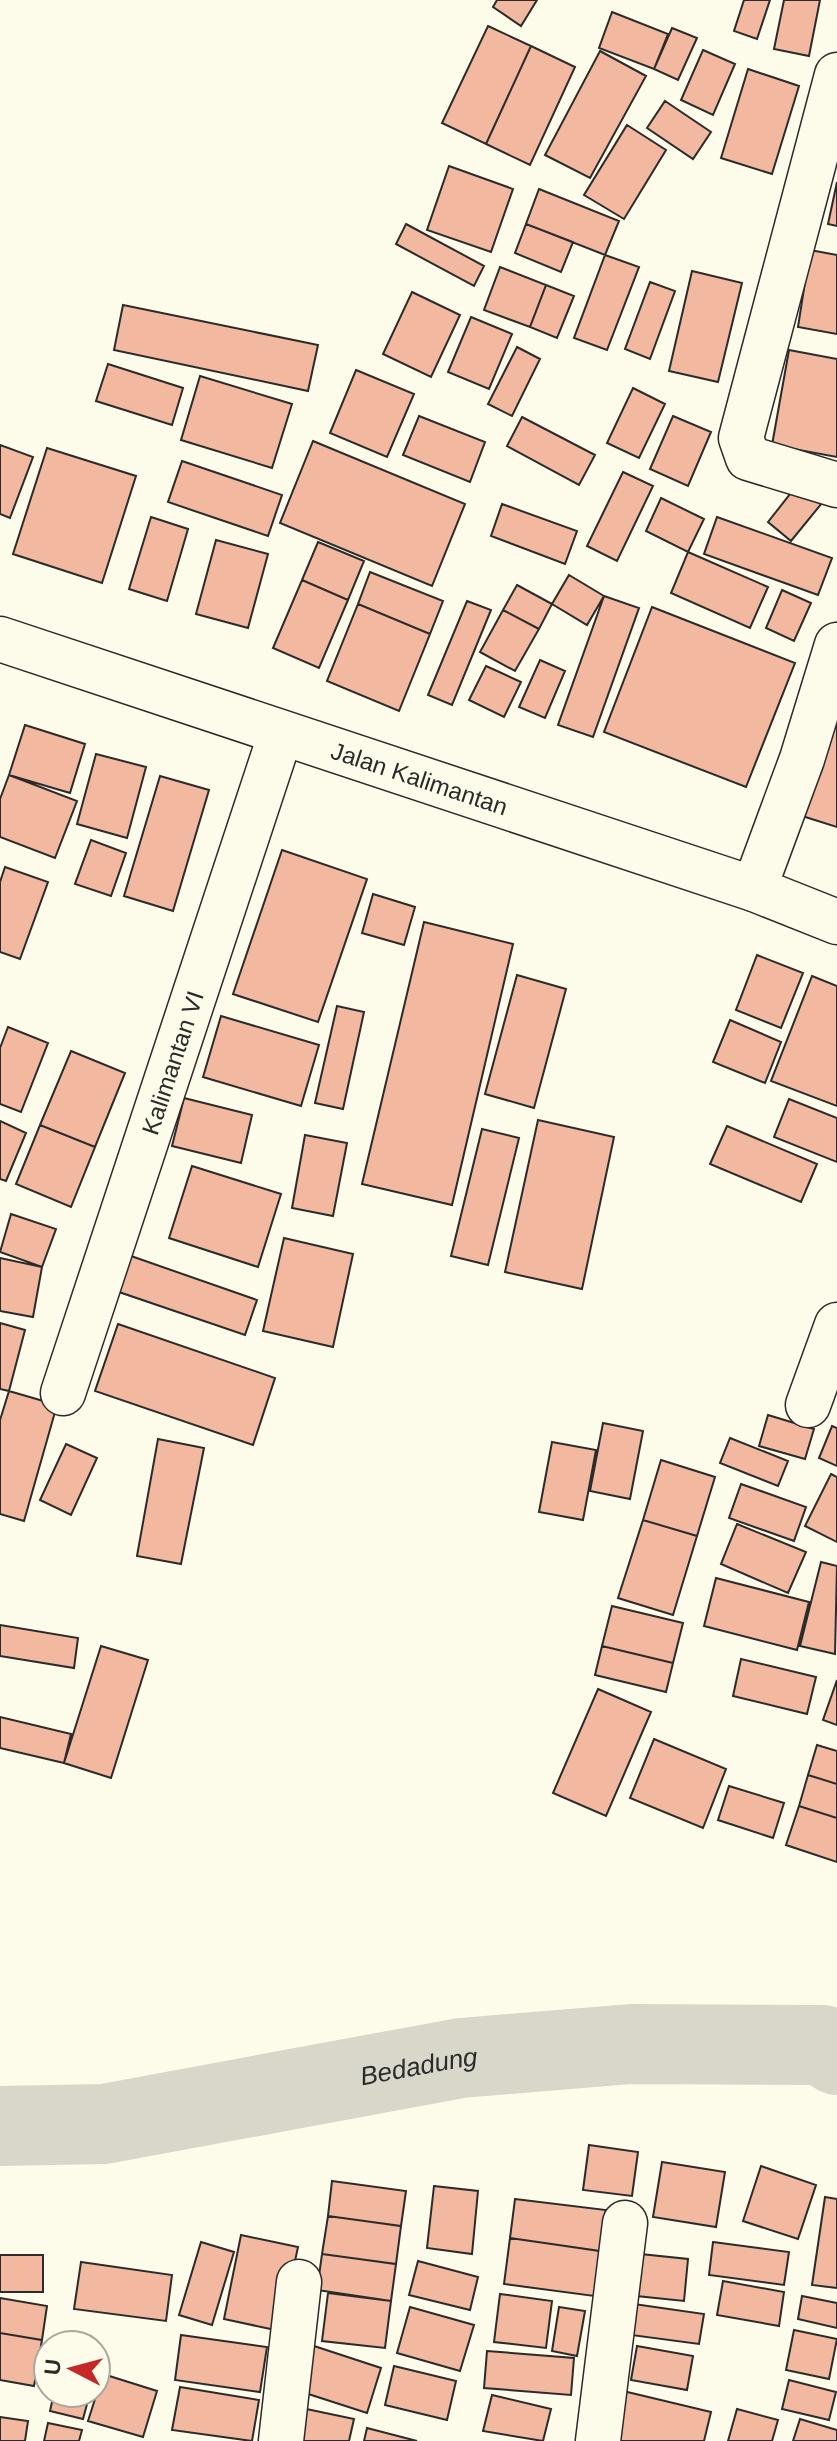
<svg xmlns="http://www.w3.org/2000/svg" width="837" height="2441" viewBox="0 0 837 2441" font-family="Helvetica,sans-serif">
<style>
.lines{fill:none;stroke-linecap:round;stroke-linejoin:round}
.river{stroke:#d8d7c9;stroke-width:80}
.building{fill:#f2b8a0;stroke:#2b2b2b;stroke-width:2}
.minor-casing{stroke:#2b2b2b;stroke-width:47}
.major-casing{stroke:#2b2b2b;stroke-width:47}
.minor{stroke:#fdfbea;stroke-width:44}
.major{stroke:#fdfbea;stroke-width:44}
.labels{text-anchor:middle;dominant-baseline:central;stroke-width:6;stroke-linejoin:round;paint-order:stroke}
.street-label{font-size:24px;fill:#2b2b2b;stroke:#fdfbea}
.water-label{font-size:26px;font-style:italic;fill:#2b2b2b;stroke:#fdfbea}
</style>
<rect width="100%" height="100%" fill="#fdfbea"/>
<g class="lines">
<path class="river" id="s1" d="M0,2126L104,2124L461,2058L631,2044L823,2045L837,2055"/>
</g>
<path class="building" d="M497,0H537L521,26L493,7Z
M744,0H770L757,39L734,31Z
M784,0H820L809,56L774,49Z
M612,12L668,34L654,69L599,48Z
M488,26L531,46L486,144L442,123Z
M672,28L697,38L678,80L654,69Z
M531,46L575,67L530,165L486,144Z
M703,50L735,64L713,115L681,100Z
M600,51L646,76L590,178L545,155Z
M748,69L799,86L772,174L721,158Z
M665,101L711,132L693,159L647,128Z
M627,125L666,150L624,219L584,195Z
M449,166L513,189L491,252L427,230Z
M837,182V226L828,224Z
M539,189L619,221L605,255L526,224Z
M406,224L484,266L474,286L396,244Z
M526,224L573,242L561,272L515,253Z
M810,250L837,255V334L798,327Z
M605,255L639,267L607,350L574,338Z
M500,267L546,285L530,327L484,310Z
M692,271L742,283L718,382L669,371Z
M650,282L675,291L650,359L625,349Z
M546,285L574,296L557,338L530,327Z
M412,292L460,315L431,377L383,354Z
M123,305L318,345L308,391L114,350Z
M471,317L512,334L489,389L448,372Z
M517,347L540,359L512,416L488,404Z
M789,350L837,359V457L772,445Z
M108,364L183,388L172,425L96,401Z
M356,370L414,394L387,457L330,433Z
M200,376L292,404L272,468L181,440Z
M633,388L665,404L639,458L607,443Z
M419,416L485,442L470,482L403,455Z
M673,416L711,432L688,486L650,469Z
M522,417L595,455L579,485L507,446Z
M313,441L465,504L432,586L280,523Z
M0,445L33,457L10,518L0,514Z
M47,448L136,476L102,583L13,554Z
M182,461L282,495L268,536L168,502Z
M623,472L653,486L617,561L587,546Z
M798,484L822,503L791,541L768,522Z
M661,498L704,519L688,552L646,531Z
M502,504L577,531L565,564L491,536Z
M151,517L188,529L167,601L129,589Z
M717,517L832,558L818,595L704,554Z
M216,540L268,554L248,628L196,614Z
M318,542L364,561L348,600L302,580Z
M688,552L768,587L750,628L671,593Z
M370,572L443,601L430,634L358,604Z
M569,575L604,596L587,625L552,604Z
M302,580L348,600L319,668L273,648Z
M517,585L552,604L539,629L503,610Z
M782,590L811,603L794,641L766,628Z
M604,596L639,608L593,737L558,725Z
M467,601L491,610L452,705L428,695Z
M358,604L430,634L399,711L327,681Z
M652,607L795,663L746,787L604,732Z
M503,610L539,629L515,671L480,652Z
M540,660L565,671L545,718L519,707Z
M486,666L521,682L504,717L469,700Z
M837,689V827L799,815Z
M25,725L85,744L70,793L9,775Z
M96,754L146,767L127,838L77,824Z
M9,775L77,801L55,858L0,837V799Z
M160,776L209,790L173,911L124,896Z
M91,840L126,853L111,896L75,884Z
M282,850L367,879L318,1022L233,994Z
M5,867L48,882L20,959L0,952V882Z
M373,894L415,907L404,945L362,933Z
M424,922L513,944L452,1205L362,1184Z
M757,955L803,973L781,1028L736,1010Z
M517,975L566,989L534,1108L485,1094Z
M812,976L837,986V1106L771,1081Z
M337,1006L364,1012L343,1109L315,1103Z
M221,1016L319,1045L301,1106L203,1077Z
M730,1020L781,1042L765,1083L713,1062Z
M8,1027L48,1043L21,1112L0,1104V1048Z
M71,1051L125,1073L95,1147L40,1125Z
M184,1098L252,1115L241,1163L172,1146Z
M789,1099L837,1118V1162L774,1137Z
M538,1120L614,1137L582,1289L505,1272Z
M0,1121L26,1133L6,1181L0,1179Z
M40,1125L95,1147L71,1207L16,1184Z
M727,1126L817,1164L801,1202L710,1164Z
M482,1129L519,1138L488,1265L451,1256Z
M305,1135L347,1143L333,1216L292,1208Z
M192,1166L281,1194L258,1267L169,1238Z
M11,1214L56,1229L42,1267L0,1252Z
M284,1238L353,1254L333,1347L263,1331Z
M131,1256L257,1300L245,1335L119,1292Z
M0,1258L42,1267L33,1317L0,1311Z
M0,1323L25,1330L9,1391L0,1389Z
M118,1324L275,1378L253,1445L95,1391Z
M9,1391L57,1405L24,1521L0,1514V1420Z
M768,1415L814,1429L805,1459L759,1446Z
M603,1423L643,1431L630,1499L590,1491Z
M832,1426L837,1428V1466L819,1458Z
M730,1438L788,1461L778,1486L720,1463Z
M158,1439L204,1448L181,1564L137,1556Z
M552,1442L596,1450L583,1520L539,1512Z
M66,1444L97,1458L71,1515L40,1500Z
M661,1460L715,1477L697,1536L643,1520Z
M831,1474L837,1477V1542L805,1526Z
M741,1484L806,1507L794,1541L729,1518Z
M643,1520L697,1536L673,1615L618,1598Z
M737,1524L806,1552L788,1593L721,1564Z
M821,1562L837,1566L835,1654L800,1646Z
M716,1578L809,1602L797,1650L704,1626Z
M612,1606L683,1623L673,1663L602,1646Z
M0,1625L78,1638L74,1668L0,1656Z
M101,1646L148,1660L111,1778L64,1763Z
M602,1646L673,1663L666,1692L595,1675Z
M741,1659L816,1677L807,1714L733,1696Z
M837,1680V1725L823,1720Z
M598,1689L651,1712L606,1816L553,1793Z
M0,1717L71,1734L64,1763L0,1748Z
M654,1739L726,1769L703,1828L630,1798Z
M817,1745L837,1751V1784L808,1775Z
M808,1775L837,1784V1818L799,1806Z
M729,1786L784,1803L773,1838L718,1820Z
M799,1806L837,1818V1862L786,1845Z
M589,2145L638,2152L632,2196L583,2190Z
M662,2162L725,2172L716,2227L653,2217Z
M761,2166L816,2185L798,2239L743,2221Z
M332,2181L406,2191L401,2226L328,2216Z
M434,2186L478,2191L472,2254L427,2248Z
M825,2197L837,2199V2288L812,2285Z
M515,2199L606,2210L600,2251L510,2238Z
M328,2216L401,2226L396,2264L322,2254Z
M241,2235L298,2247L280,2331L224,2319Z
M510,2238L600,2251L594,2296L504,2284Z
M201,2242L234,2252L212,2325L179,2315Z
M713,2242L789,2252L784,2285L709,2275Z
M631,2253L688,2259L684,2301L627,2295Z
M322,2254L396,2264L391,2301L317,2290Z
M0,2255H43V2292H0Z
M418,2261L478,2277L470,2310L409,2295Z
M81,2262L172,2275L166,2321L74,2309Z
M723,2281L784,2292L779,2326L717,2315Z
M328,2293L391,2301L385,2348L322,2341Z
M500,2294L552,2301L546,2348L494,2342Z
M802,2296L837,2303V2328L798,2319Z
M0,2298L47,2306L42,2340L0,2333Z
M620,2302L704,2314L699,2344L616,2333Z
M410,2307L474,2325L460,2371L397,2353Z
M559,2307L585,2311L577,2356L552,2351Z
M794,2330L837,2339L829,2379L786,2370Z
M0,2333L42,2340L34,2386L0,2380Z
M181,2335L267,2347L260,2392L175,2380Z
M311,2345L381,2368L367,2413L296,2390Z
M637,2346L693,2356L687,2390L631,2380Z
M487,2351L574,2358L571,2395L484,2388Z
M394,2366L456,2381L447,2420L385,2405Z
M103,2374L157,2391L143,2437L88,2421Z
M789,2380L836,2392L829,2420L782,2409Z
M180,2387L259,2400L252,2441L172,2430Z
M619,2390L711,2412L704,2441H607Z
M54,2393H90L83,2419L50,2411Z
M492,2395L551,2409L543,2441L483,2431Z
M297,2407L354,2419L349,2441H290Z
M737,2409L778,2420L772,2441H728Z
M0,2417L28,2421L25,2441H0Z
M800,2419L837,2430V2441H793Z
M48,2423L82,2430L79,2441H44Z
M367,2428L417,2441H364Z"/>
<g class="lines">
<defs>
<g id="minor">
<path d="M837,75L741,438L748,458L837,485"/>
<path d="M754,889L802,759L837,645"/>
<path id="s2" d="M63,1393L281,733"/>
<path d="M808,1405L837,1325"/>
<path d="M281,2441L299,2282"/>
<path d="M598,2441L625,2223"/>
</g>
<g id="major">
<path id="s3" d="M0,639L754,889L837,922"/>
</g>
</defs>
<use href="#minor" class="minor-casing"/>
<use href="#major" class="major-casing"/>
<use href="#minor" class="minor"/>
<use href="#major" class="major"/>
</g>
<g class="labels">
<g class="street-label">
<text stroke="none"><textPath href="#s3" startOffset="442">Jalan Kalimantan</textPath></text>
<text stroke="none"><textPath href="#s2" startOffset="348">Kalimantan VI</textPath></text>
</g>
<g class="water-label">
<text stroke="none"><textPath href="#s1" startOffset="424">Bedadung</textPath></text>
</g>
</g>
<g transform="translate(72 2369) rotate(276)"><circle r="38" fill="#fdfbea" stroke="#a9a89e" stroke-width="2"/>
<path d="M0-6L14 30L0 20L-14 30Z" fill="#c62828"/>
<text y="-12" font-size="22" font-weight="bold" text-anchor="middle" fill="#2b2b2b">U</text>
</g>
</svg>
